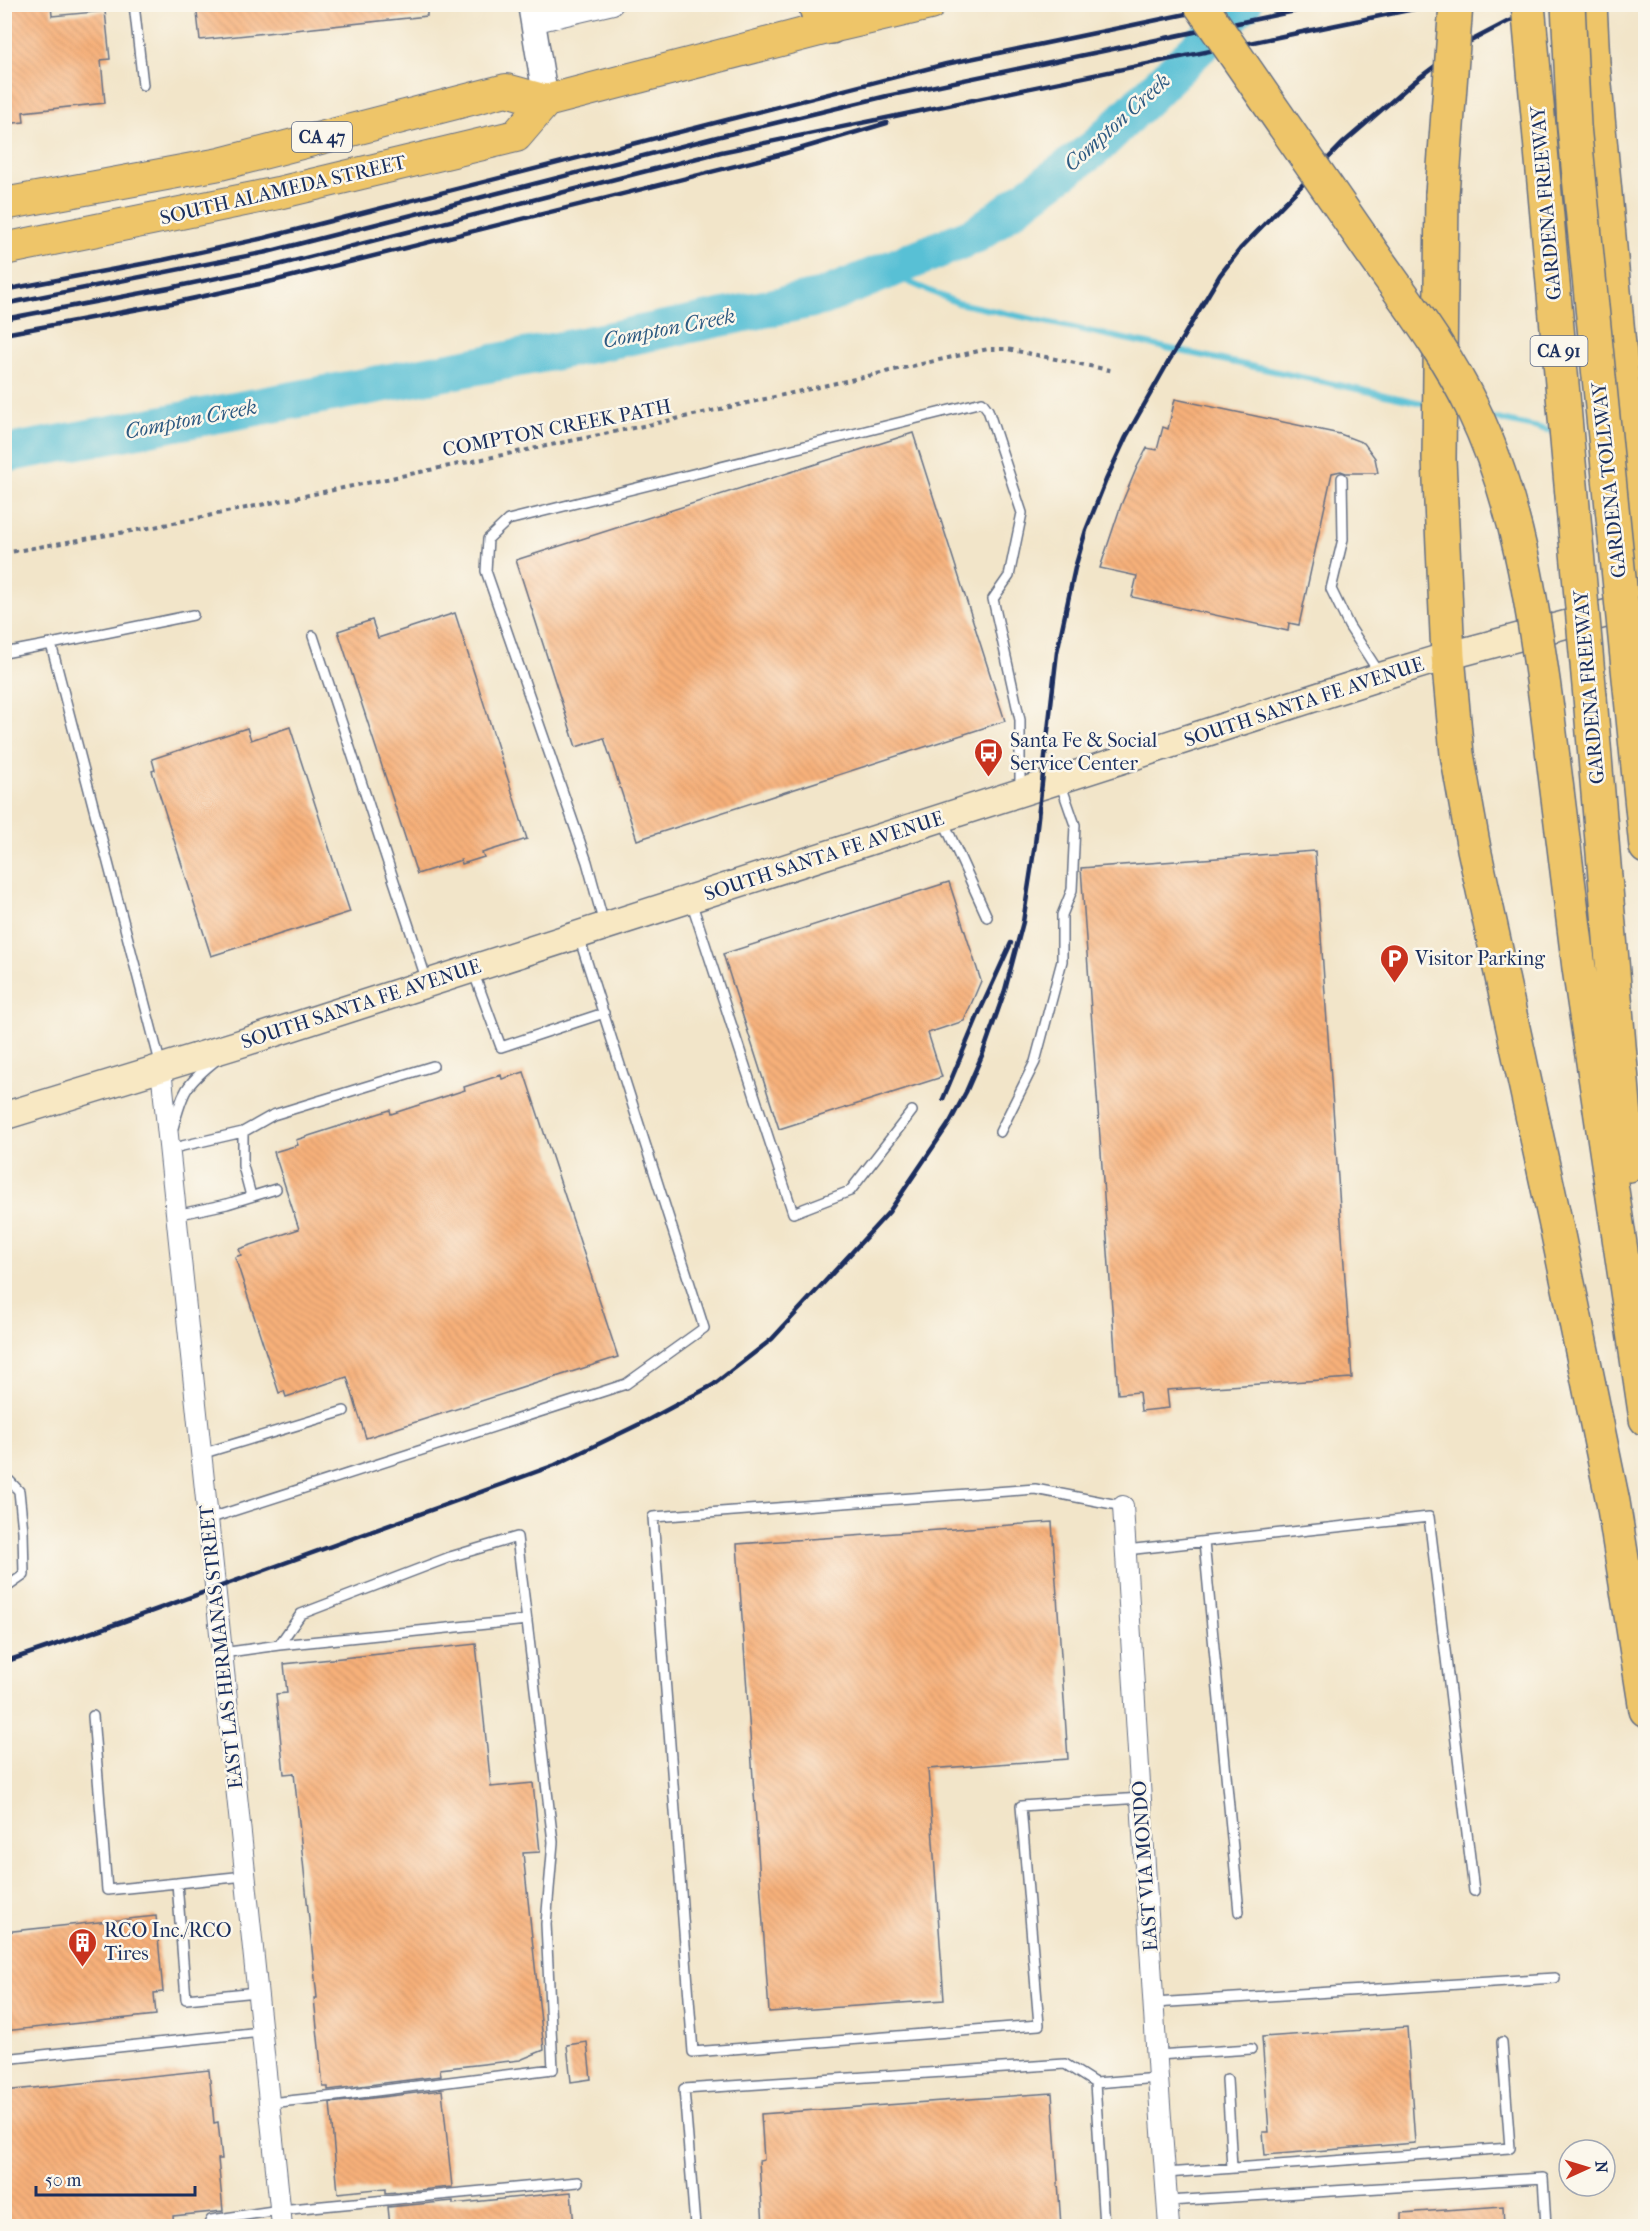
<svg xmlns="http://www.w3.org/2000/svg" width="1650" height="2231" viewBox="0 0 1650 2231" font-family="'IM FELL French Canon',serif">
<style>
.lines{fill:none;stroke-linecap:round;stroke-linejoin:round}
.stream{stroke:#58c0d5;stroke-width:6}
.river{stroke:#58c0d5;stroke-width:38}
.building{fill:url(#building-back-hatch)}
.service-casing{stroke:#666f83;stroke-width:12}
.minor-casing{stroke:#666f83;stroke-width:22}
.tertiary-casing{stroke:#666f83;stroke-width:27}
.secondary-casing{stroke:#666f83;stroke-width:30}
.primary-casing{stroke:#666f83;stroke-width:34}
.motorway-casing{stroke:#666f83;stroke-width:36}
.path{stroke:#666f83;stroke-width:4;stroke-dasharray:4.5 4.5;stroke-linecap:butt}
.service{stroke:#fff;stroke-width:9}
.minor{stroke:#fff;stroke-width:20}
.tertiary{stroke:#fff;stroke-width:24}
.secondary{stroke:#f8e8c3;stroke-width:27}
.primary{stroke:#eec569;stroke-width:32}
.motorway{stroke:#eec569;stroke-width:33}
.rail{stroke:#1b2f5e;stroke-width:4.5}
.motorway-bridge-casing{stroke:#666f83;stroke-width:36;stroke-linecap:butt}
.motorway-bridge{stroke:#eec569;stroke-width:33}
.labels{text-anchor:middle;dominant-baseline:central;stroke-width:5;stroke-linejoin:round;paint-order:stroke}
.shield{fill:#fbf7ec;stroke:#5e6b89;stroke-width:1.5}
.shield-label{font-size:18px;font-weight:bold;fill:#1b2f5e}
.street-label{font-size:20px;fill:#1b2f5e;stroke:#fbf7ec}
.poi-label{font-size:20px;fill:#1b2f5e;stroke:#fbf7ec;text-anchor:start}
.water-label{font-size:21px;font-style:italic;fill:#2d5a82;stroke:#fbf7ec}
</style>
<defs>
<pattern id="building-back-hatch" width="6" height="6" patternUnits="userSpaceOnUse" patternTransform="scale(1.5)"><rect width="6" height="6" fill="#f7b079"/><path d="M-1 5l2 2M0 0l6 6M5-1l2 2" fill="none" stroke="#d3986b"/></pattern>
</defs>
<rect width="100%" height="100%" fill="#fbf7ec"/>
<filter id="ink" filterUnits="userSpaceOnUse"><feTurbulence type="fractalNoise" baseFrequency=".0167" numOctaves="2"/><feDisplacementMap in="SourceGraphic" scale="12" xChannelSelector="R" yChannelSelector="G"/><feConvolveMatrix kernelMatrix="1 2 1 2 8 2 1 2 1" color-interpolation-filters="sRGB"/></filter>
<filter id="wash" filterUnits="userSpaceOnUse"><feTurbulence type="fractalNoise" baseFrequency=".008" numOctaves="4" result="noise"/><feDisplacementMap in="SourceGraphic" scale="24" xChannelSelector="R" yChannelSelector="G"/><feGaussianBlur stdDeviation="1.35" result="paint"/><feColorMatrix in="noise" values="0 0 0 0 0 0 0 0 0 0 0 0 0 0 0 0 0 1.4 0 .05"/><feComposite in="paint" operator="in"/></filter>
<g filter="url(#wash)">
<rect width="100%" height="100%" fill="#f2e5c9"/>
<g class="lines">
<path class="stream" d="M885,272L958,303L1431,405
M1488,417L1557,432"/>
<path class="river" d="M4,454L557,351L823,297L977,234L1095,148L1243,4"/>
</g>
<g id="blocks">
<path class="building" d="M4,4H51L52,16L105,11L110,59L101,60L105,103L23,112L24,122L4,124Z
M196,4H427V16L200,40Z
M1175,399L1340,434L1364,443L1375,458L1378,473H1346L1341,471L1332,473L1299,625L1289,623L1288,631L1132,597L1137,576L1100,568L1121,505L1137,467L1147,448L1157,450L1163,427L1168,429Z
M913,433L1005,721L637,840L604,738L576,747L516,560Z
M455,613L527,839L482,853L484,857L462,864L461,860L417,874L338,631L372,620L378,638Z
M290,727L350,912L211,956L152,771L155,770L152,759L247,728L251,740Z
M1315,851L1352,1378L1167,1390L1169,1408L1141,1411L1139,1392L1118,1394L1081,868Z
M949,882L981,981L964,1021L928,1033L942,1077L779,1129L723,954Z
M524,1072L618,1357L366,1438L347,1377L286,1397L284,1391L279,1393L235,1257L241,1255L239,1249L299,1229L274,1152L298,1145L296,1140L390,1110L391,1114L465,1090L464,1087L501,1075L502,1079Z
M1052,1522L1068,1759L928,1769L944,2000L769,2012L737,1544Z
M476,1644L491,1787L533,1783L540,1852L523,1853L544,2050L520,2060L440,2069L441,2076L328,2090V2087H323L314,1998H317L294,1773L284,1774L276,1694L287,1693L284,1664Z
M156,1916L163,1992L154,1993L156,2015L4,2031V1932Z
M1407,2027L1415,2143L1265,2155L1263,2132H1269L1262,2037Z
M587,2042L591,2079L571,2082L567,2045Z
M209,2070L214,2123L218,2122L222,2159H218L223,2211L173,2216L174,2226H4V2091Z
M442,2090L452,2187L386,2193V2188L338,2193L330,2103Z
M1052,2093L1061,2226H763L759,2161L764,2160L761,2114Z
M571,2192L574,2226H390L388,2207L453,2201V2204Z
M1503,2206L1504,2226H1402V2213Z"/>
</g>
</g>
<g filter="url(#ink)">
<use href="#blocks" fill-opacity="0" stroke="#666f83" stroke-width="1.5"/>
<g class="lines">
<defs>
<path id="service" d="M134,4L143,85
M1342,478L1343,539L1331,589L1349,626L1380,674
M313,636L427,981
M51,644L193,615
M4,653L51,644L161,1066
M943,820L987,917
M691,901L793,1213L850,1191L912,1111
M604,924L587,862L486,571L488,539L508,520L982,402L988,410L1022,513L1009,576L993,599L1020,720V789
M473,971L501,1047L604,1013
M173,1128C183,1091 185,1085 215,1061
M1000,1132L1035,1062L1062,961V915L1072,890L1075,825L1060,782
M169,1149L243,1132
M251,1196L243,1166V1132L273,1115L433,1066
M176,1215L227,1204L276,1189
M201,1454L344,1411
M4,1475L19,1491L23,1531L24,1575L4,1589
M1123,1506L1035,1489L653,1517L693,2052L1039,2025L1021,1806L1141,1798
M208,1519L626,1384L704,1328L579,937
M1204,1542L1239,1912
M1126,1550L1429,1517L1474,1891
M279,1645L527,1620
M222,1653L279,1645L301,1614L450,1557L517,1537L553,1842L546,1924L553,2069L336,2096L269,2103
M93,1716L107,1890L177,1883
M245,1876L177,1883L186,1999L257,1992
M1154,2003L1555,1978
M1157,2055L1251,2049
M4,2059L261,2032
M1227,2079L1232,2168
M1166,2173L1510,2148L1502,2042
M1168,2201L1543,2178L1546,2226
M208,2226L211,2220L280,2210L578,2182
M695,2226L684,2089L1065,2064L1095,2083
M1104,2226L1095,2083L1158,2078"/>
<path id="minor" d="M532,23L613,4
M161,1069L282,2226
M1123,1506L1158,2078L1169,2226"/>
<path id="tertiary" d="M530,4L546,101"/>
<path id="secondary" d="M4,1116L236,1045L1382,676L1448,656L1646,603"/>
<path id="primary" d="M4,204L220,164L506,90L546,101L831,27L930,4
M4,249L278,193L516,136L546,101"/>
<path id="motorway" d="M815,4L818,14L831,27L838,4
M1590,4L1593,63L1640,573
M1442,194L1439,459L1448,656L1457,754L1474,849L1556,1225L1613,1502L1646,1710
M1630,688L1646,847
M1590,697L1629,1165
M1547,709L1579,968L1646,1419"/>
</defs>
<use href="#service" class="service-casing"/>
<use href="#minor" class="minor-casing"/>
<use href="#tertiary" class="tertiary-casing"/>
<use href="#secondary" class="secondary-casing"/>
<use href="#primary" class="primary-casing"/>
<use href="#motorway" class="motorway-casing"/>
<path class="path" d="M4,553L154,527L667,421L988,349H1007L1114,371"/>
<use href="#service" class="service"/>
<use href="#minor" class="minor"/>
<use href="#tertiary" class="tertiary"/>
<use href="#secondary" class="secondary"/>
<use href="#primary" class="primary"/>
<use href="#motorway" class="motorway"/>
<path class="rail" d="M4,290L163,260L264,238L946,64L1234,4
M4,304L267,252L717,137L887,96L1329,4
M4,319L169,288L270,267L721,152L1438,4
M4,334L172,303L273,281L779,155L887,123
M943,1099L979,1013L1011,943
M4,1662L122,1622L555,1465L648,1420L713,1385L772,1339L889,1212L950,1122L966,1092L983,1053L1005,990L1023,922L1035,844L1057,652L1075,568L1086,530L1106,480L1126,437L1170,359L1220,275L1241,248L1342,144L1415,81L1463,45L1507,22L1556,4"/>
<defs>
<path id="motorway-bridge" d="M1200,4C1257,87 1314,169 1371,251C1406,301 1445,351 1472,407C1518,502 1533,606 1547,709
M1528,4L1590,697
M1568,4L1574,126L1630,688
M1442,194L1456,4"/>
</defs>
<use href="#motorway-bridge" class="motorway-bridge-casing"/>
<use href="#motorway-bridge" class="motorway-bridge"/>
</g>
</g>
<defs>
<symbol id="bus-pin" viewBox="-11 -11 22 30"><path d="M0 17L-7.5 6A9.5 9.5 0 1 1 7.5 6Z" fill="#c8321e" stroke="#fbf7ec"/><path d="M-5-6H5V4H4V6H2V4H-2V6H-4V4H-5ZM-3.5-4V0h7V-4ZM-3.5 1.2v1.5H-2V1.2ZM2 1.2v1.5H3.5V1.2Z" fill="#fff"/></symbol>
<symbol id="parking-pin" viewBox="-11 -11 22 30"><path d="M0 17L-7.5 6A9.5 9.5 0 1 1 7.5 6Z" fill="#c8321e" stroke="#fbf7ec"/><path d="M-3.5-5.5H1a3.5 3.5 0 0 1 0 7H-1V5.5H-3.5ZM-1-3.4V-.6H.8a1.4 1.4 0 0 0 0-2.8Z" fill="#fff"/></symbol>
<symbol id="building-pin" viewBox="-11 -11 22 30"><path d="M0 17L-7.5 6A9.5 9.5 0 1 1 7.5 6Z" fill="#c8321e" stroke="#fbf7ec"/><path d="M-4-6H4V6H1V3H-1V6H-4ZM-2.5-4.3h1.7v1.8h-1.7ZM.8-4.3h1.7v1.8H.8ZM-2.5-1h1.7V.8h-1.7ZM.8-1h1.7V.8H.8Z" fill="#fff"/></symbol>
</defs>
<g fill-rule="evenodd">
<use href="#bus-pin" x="972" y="736" width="33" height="45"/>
<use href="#parking-pin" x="1378" y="942" width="33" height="45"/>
<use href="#building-pin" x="66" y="1926" width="33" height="45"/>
</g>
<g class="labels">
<g class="shield">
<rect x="292" y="122" width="60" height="30" rx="4.5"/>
<rect x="1530.5" y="336" width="57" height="30" rx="4.5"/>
</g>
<g class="shield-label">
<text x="322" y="137">CA 47</text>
<text x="1559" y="351">CA 91</text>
</g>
<g class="street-label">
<text transform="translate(283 190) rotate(-13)">SOUTH ALAMEDA STREET</text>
<text transform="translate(1546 203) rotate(-95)">GARDENA FREEWAY</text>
<text transform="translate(557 428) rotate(-11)">COMPTON CREEK PATH</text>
<text transform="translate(1609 480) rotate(-96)">GARDENA TOLLWAY</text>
<text transform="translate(1589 687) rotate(-95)">GARDENA FREEWAY</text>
<text transform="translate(1304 702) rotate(-18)">SOUTH SANTA FE AVENUE</text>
<text transform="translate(824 856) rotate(-18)">SOUTH SANTA FE AVENUE</text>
<text transform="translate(361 1004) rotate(-18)">SOUTH SANTA FE AVENUE</text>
<text transform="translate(221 1647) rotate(-96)">EAST LAS HERMANAS STREET</text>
<text transform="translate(1145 1866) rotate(-94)">EAST VIA MONDO</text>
</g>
<g class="poi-label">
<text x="1010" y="740">Santa Fe &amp; Social<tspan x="1010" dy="23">Service Center</tspan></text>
<text x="1415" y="958">Visitor Parking</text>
<text x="104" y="1930">RCO Inc./RCO<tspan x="104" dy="23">Tires</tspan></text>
</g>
<g class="water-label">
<text transform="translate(1117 122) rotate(-42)">Compton Creek</text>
<text transform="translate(669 328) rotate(-11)">Compton Creek</text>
<text transform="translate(191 419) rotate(-11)">Compton Creek</text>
</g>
</g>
<rect width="1650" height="2231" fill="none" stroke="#fbf7ec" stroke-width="24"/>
<g transform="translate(1587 2168) rotate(86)"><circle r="28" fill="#fbf7ec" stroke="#a1a7b3" stroke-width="1.5"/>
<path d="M0-4.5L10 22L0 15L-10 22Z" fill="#c8321e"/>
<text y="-9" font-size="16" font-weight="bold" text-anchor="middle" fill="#1b2f5e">N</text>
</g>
<path d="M36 2186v9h159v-9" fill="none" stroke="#1b2f5e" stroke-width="3"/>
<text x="45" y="2186" font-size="18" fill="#1b2f5e" stroke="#fbf7ec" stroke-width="4.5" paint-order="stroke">50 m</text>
</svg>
